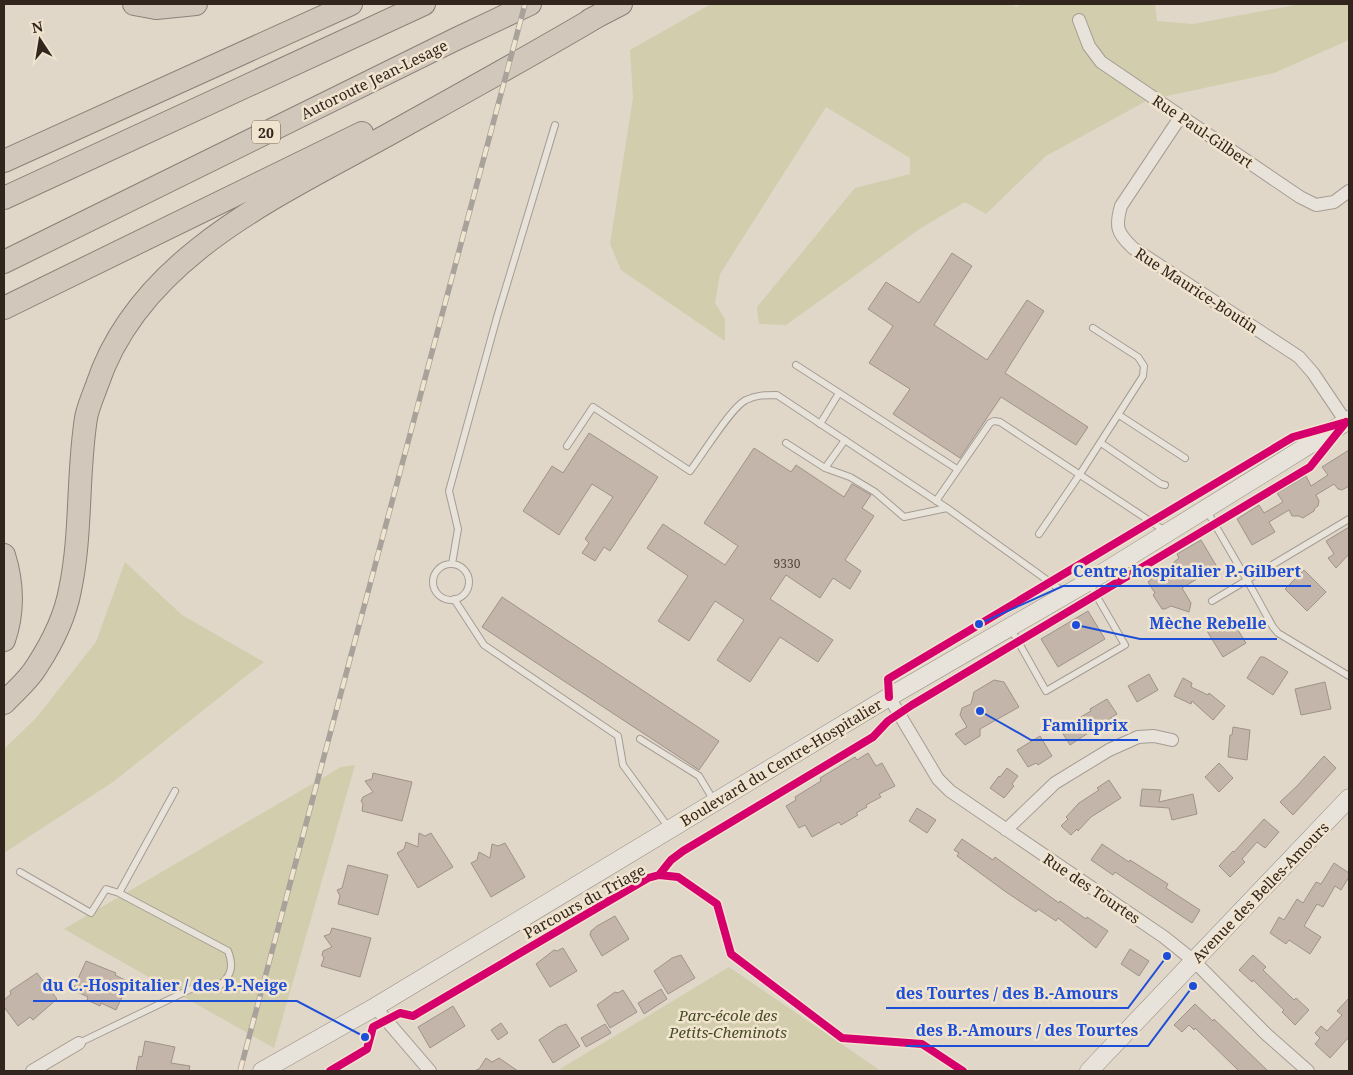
<svg xmlns="http://www.w3.org/2000/svg" width="1353" height="1075" viewBox="0 0 1353 1075" font-family="'Noto Serif',serif">
<style>
.green{fill:#d1cdad}
.building{fill:#c3b5aa;stroke:#9f9389}
.lines{fill:none;stroke-linecap:round;stroke-linejoin:round}
.lane-casing{stroke:#a59c93;stroke-width:8}
.street-casing{stroke:#a59c93;stroke-width:14}
.secondary-casing{stroke:#948c83;stroke-width:19}
.highway-casing{stroke:#8a8279;stroke-width:24}
.lane{stroke:#e8e3da;stroke-width:6}
.street{stroke:#e8e3da;stroke-width:12}
.secondary{stroke:#e8e3da;stroke-width:18}
.highway{stroke:#d2c7bb;stroke-width:22}
.rail-casing{stroke:#a8a29b;stroke-width:5.5}
.rail{stroke:#f1e4cf;stroke-width:4;stroke-dasharray:11;stroke-linecap:butt}
.cycleway-casing{stroke:#f1e4cf;stroke-width:11}
.cycleway{stroke:#d6006c;stroke-width:8}
.labels{text-anchor:middle;dominant-baseline:central;stroke-width:5;stroke-linejoin:round;paint-order:stroke}
.number-label{font-size:12px;fill:#564940}
.shield{fill:#f1e4cf;stroke:#6b5e52;stroke-width:1}
.shield-label{font-size:14px;font-weight:bold;fill:#31251d}
.street-label{font-size:15px;fill:#31251d;stroke:#f1e4cf}
.park-label{font-size:15px;font-style:italic;fill:#464c25;stroke:#f1e4cf}
.leader{fill:none;stroke:#1d4ed8;stroke-width:2}
.callout-dot{fill:#1d4ed8;stroke:#f1e4cf;stroke-width:2}
.callout-label{font-size:16px;text-anchor:middle;font-weight:bold;fill:#1d4ed8;stroke:#f1e4cf;stroke-width:5;stroke-linejoin:round;paint-order:stroke}
</style>
<rect width="100%" height="100%" fill="#e0d7c9"/>
<path class="green" d="M711,4H1012L1017,7L1021,4H1155L1157,21L1193,24L1301,4H1349V40L1274,73L1148,100L1046,156L986,214L965,202L921,228L786,325L759,324L757,307L855,188L910,174V158L826,107L720,274L715,303L725,319V341L621,270L610,244L633,98L630,50Z
M125,562L182,615L264,662L113,782L4,853V749L36,718L96,642Z
M355,765L274,1048L64,929L341,767Z
M729,967L881,1071H562L560,1069Z"/>
<path class="building" d="M952,253L972,266L934,325L987,360L1027,300L1044,311L1005,373L1088,427L1076,445L1001,397L960,458L893,414L910,389L869,363L893,326L868,309L886,282L919,303Z
M589,433L658,477L610,551L604,547L595,561L582,553L589,543L585,539L613,497L592,484L559,535L523,511L552,466L563,473Z
M754,448L791,472L796,465L844,497L852,484L871,495L862,508L874,516L845,560L861,571L850,589L833,578L820,598L786,575L770,599L833,640L818,662L780,637L750,682L717,660L744,620L715,601L689,641L658,621L688,576L647,548L663,524L725,565L738,546L704,523Z
M1349,450V486L1342,490L1338,489L1334,484L1316,495L1319,501L1318,506L1315,508L1314,511L1303,518L1299,516H1292L1289,510L1269,522L1275,532L1252,545L1237,519L1259,505L1264,513L1283,502L1277,493L1306,476L1311,486L1328,475L1322,467Z
M1349,527V554L1336,568L1328,558L1334,554L1326,541Z
M1201,540L1217,567L1182,588L1191,603L1189,612L1171,606L1165,609H1162L1153,595L1155,593L1148,582L1154,577L1156,570L1162,572L1179,558L1177,554Z
M1304,570L1326,592L1307,611L1285,589Z
M502,597L719,741L699,770L482,627Z
M1088,611L1105,639L1058,667L1041,639Z
M1230,617L1246,643L1223,657L1207,631Z
M1260,657H1264L1288,672L1273,695L1247,678Z
M1149,674L1158,690L1137,702L1128,686Z
M1183,678L1192,683L1191,687L1208,695L1209,693L1225,706L1213,720L1192,701L1191,704L1174,696Z
M994,680L1004,682L1019,707L980,729V736L965,745L955,734L967,727L960,715L962,708L971,704L974,692Z
M1325,682L1331,709L1301,715L1295,689Z
M1107,699L1117,714L1070,745L1060,729L1091,711L1090,709Z
M1233,727L1250,730L1247,760L1228,757L1230,735H1232Z
M1040,736L1052,756L1038,765L1036,763L1028,767L1017,750Z
M868,753L876,766L882,763L895,786L879,794L881,797L866,805L867,807L856,813L858,815L841,825L839,822L812,837L805,825L799,828L786,806L796,800L795,797L821,781L820,778L855,757L857,760Z
M1324,756L1336,768L1293,815L1280,802L1297,786Z
M1219,763L1233,778L1219,792L1205,777Z
M1007,768L1018,776L1012,784L1014,786L1004,798L990,788L999,776L1000,777Z
M373,773L412,782L402,821L362,811L363,804L361,801L363,797L373,792L365,781L372,779Z
M1109,780L1121,798L1091,817L1078,831L1077,829L1071,835L1061,826L1068,819L1066,817L1079,803L1099,790L1097,788Z
M1142,789L1161,790L1159,802L1193,794L1197,814L1172,820L1169,808L1140,806Z
M917,808L936,820L927,833L909,821Z
M1264,819L1279,832L1265,848L1257,842L1242,859L1245,862L1230,877L1219,866L1233,851L1234,852Z
M419,833L425,836L431,833L453,867L418,888L397,853L404,849L406,842L418,847Z
M962,839L993,860L995,857L1059,903L1060,901L1086,919L1087,917L1108,931L1096,948L1058,918L1056,921L1038,909L1036,912L1006,892L957,856L959,853L954,850Z
M505,843L525,877L491,897L471,863L477,860L479,852L490,858L492,844L498,846Z
M1102,844L1129,862L1130,860L1168,884L1166,888L1200,910L1192,923L1115,872L1113,875L1091,860Z
M1334,863L1349,873V877L1341,890L1335,886L1323,907L1317,904L1304,926L1321,937L1310,954L1289,940L1286,944L1270,933L1279,917L1284,920L1297,899L1303,903L1316,882L1321,884Z
M348,865L388,875L378,915L338,904L340,896L337,890L342,888Z
M615,916L629,939L602,956L590,935L591,931L597,926Z
M332,928L371,938L360,977L321,966L324,958L322,955L323,951L332,947L324,936L330,934Z
M563,948L577,971L550,987L536,964L554,950L557,951Z
M1130,949L1149,961L1139,976L1121,964Z
M681,955L695,978L668,994L654,971L672,958Z
M1253,955L1266,967L1263,970L1294,1000L1296,998L1309,1010L1295,1025L1282,1012L1284,1010L1253,980L1252,982L1239,970Z
M86,961L116,973L115,975L129,982L116,1010L101,1003L100,1006L87,1000L88,997L73,990Z
M37,973L57,999L33,1020L30,1017L18,1026L4,1007V1000L11,994L10,991Z
M661,989L667,999L644,1014L638,1003Z
M623,990L637,1012L610,1028L597,1005L615,992L618,993Z
M1349,998V1037L1330,1058L1315,1044L1320,1038L1315,1033L1321,1026L1327,1031L1342,1015L1337,1011Z
M1195,1004L1213,1021L1214,1019L1268,1071H1239L1195,1028L1194,1030L1189,1025L1182,1032L1174,1025Z
M453,1006L465,1026L430,1048L418,1027Z
M501,1023L508,1033L498,1040L491,1030Z
M566,1024L580,1046L553,1063L539,1040L558,1027Z
M605,1024L611,1033L586,1047L581,1038Z
M145,1041L175,1047L171,1063L190,1066L189,1071H136L139,1056L142,1057Z
M486,1058L492,1062L499,1058L518,1071H474L479,1069Z"/>
<g class="lines">
<defs>
<path id="lane" d="M796,365L957,469
M1119,415L1185,458
M820,424L839,393
M786,443L825,468L850,477L875,492L904,517L947,508
M1101,443L1161,484L1165,485
M567,446L593,407L690,471C701,457 732,406 746,400C756,395 765,395 777,395L947,508L1065,593
M825,468L845,440
M936,501L990,423L994,421L1000,422L1165,531
M1207,511L1247,580L1273,627L1278,633L1349,676
M1039,534L1080,474L1143,376L1144,366L1138,357L1093,328
M433 582a18 18 0 1 1 36 0a18 18 0 1 1-36 0Z
M452,564L458,529L449,491L497,317L555,125
M454,599L484,645L618,736L623,765L669,828
M1212,601L1349,519
M1011,629L1046,691L1125,645L1089,583
M640,739L699,776L714,801
M20,872L91,913L106,889L119,893
M79,1043L195,987L216,989C230,977 235,969 228,951L119,893L175,791"/>
<path id="street" d="M1079,20L1089,46L1101,62L1300,197L1316,205L1334,202L1349,191
M1181,116L1121,206C1115,227 1117,233 1133,248L1299,357L1313,373L1346,422
M889,697L938,779L950,791L1164,937L1194,961L1266,1034L1308,1071
M1006,830L1055,783L1109,750L1138,737L1154,736L1172,740
M375,1007L430,1071
M32,1071L79,1043"/>
<path id="secondary" d="M262,1071L375,1007L889,697L1088,582L1349,420
M1089,1071L1349,798"/>
<path id="highway" d="M134,4L156,8L196,4
M590,20L621,4
M4,161L351,4
M4,198L424,4
M4,262L456,39L530,4
M4,308L362,133
M4,555C13,584 14,611 4,640
M4,703C15,691 29,680 37,666C52,643 65,617 70,590C82,533 77,475 86,418C88,407 93,396 97,385C140,255 282,194 393,132C463,93 534,54 603,13"/>
</defs>
<use href="#lane" class="lane-casing"/>
<use href="#street" class="street-casing"/>
<use href="#secondary" class="secondary-casing"/>
<use href="#highway" class="highway-casing"/>
<use href="#lane" class="lane"/>
<use href="#street" class="street"/>
<use href="#secondary" class="secondary"/>
<use href="#highway" class="highway"/>
<defs>
<path id="rail" d="M240,1071L525,4"/>
</defs>
<use href="#rail" class="rail-casing"/>
<use href="#rail" class="rail"/>
<defs>
<path id="cycleway" d="M889,697L888,679L1293,437L1346,422
M659,875L671,860L683,851L873,737L888,721L912,705L1310,467L1346,422
M330,1071L367,1049L373,1027L400,1013L413,1016L648,878L659,875L678,877L717,904L731,954L842,1038L922,1044L963,1071"/>
</defs>
<use href="#cycleway" class="cycleway-casing"/>
<use href="#cycleway" class="cycleway"/>
</g>
<g class="labels">
<g class="number-label">
<text x="787" y="563">9330</text>
</g>
<rect class="shield" x="252" y="120.5" width="28" height="23" rx="4"/>
<g class="shield-label">
<text x="266" y="132">20</text>
</g>
<g class="street-label">
<text transform="translate(374 79) rotate(-26)">Autoroute Jean-Lesage</text>
<text transform="translate(1203 131) rotate(34)">Rue Paul-Gilbert</text>
<text transform="translate(1197 290) rotate(33)">Rue Maurice-Boutin</text>
<text transform="translate(781 762) rotate(-31)">Boulevard du Centre-Hospitalier</text>
<text transform="translate(1092 888) rotate(34)">Rue des Tourtes</text>
<text transform="translate(1260 892) rotate(-46)">Avenue des Belles-Amours</text>
<text transform="translate(584 901) rotate(-29)">Parcours du Triage</text>
</g>
<g class="park-label">
<text x="728" y="1015">Parc-école des<tspan x="728" dy="17">Petits-Cheminots</tspan></text>
</g>
</g>
<path class="leader" d="M979 624L1063 586H1311M1076 625L1140 639H1277M980 711L1031 740H1138M365 1037L297 1001H33M1167 956L1128 1008H886M1193 986L1148 1046H906"/>
<g class="callout-dot">
<circle cx="979" cy="624" r="5"/>
<circle cx="1076" cy="625" r="5"/>
<circle cx="980" cy="711" r="5"/>
<circle cx="365" cy="1037" r="5"/>
<circle cx="1167" cy="956" r="5"/>
<circle cx="1193" cy="986" r="5"/>
</g>
<g class="callout-label">
<text x="1187" y="577">Centre hospitalier P.-Gilbert</text>
<text x="1208" y="629">Mèche Rebelle</text>
<text x="1085" y="731">Familiprix</text>
<text x="165" y="991">du C.-Hospitalier / des P.-Neige</text>
<text x="1007" y="999">des Tourtes / des B.-Amours</text>
<text x="1027" y="1036">des B.-Amours / des Tourtes</text>
</g>
<rect width="1353" height="1075" fill="none" stroke="#31251d" stroke-width="10"/>
<g transform="translate(40 40) rotate(348)" stroke="#f1e4cf" stroke-width="4" paint-order="stroke">
<path d="M0-4L9 19L0 12L-9 19Z" fill="#31251d"/>
<text y="-8" font-size="14" font-weight="bold" text-anchor="middle" fill="#31251d">N</text>
</g>
</svg>
